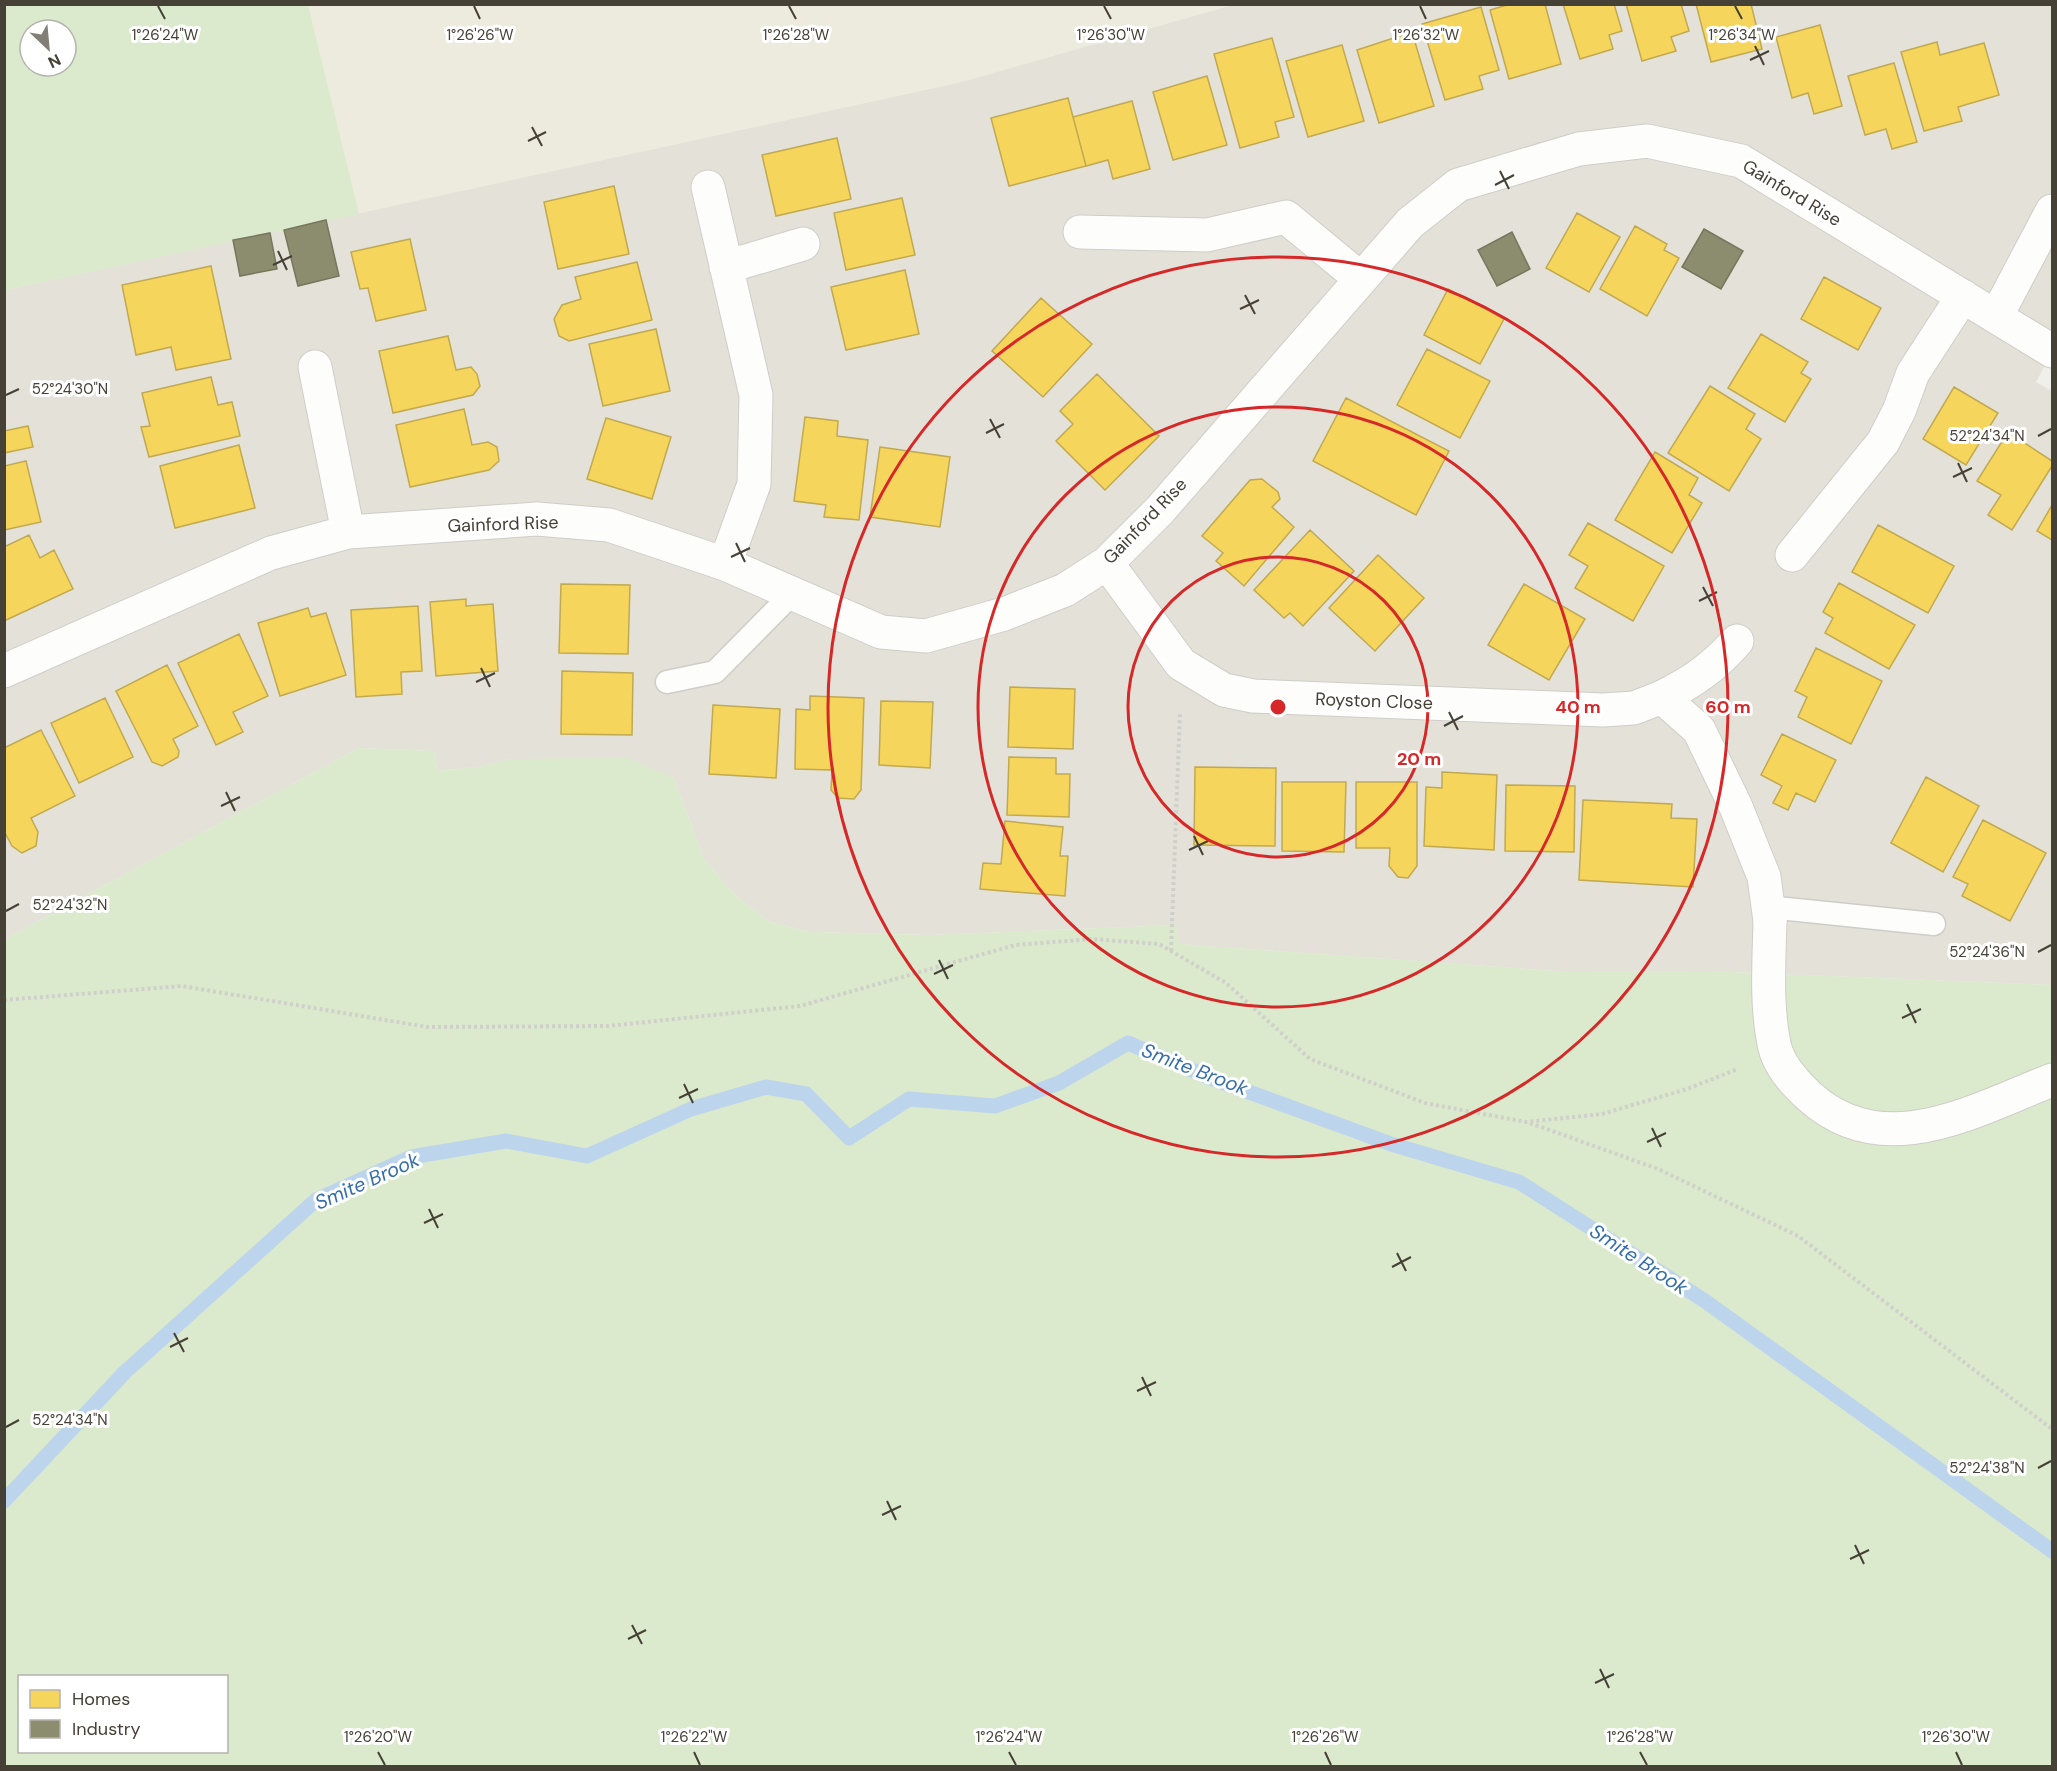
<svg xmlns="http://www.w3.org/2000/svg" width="2057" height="1771" viewBox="0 0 2057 1771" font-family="'DM Sans',sans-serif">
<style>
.residential{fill:#e4e2d8}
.education{fill:#edebdd}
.green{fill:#dbeacc;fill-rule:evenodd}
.homes{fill:#f6d55c;stroke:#c1a951;stroke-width:1.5}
.industry{fill:#8c8c6e;stroke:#77765e;stroke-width:1.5}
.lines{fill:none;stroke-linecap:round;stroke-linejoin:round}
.stream{stroke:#bdd5ec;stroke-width:15}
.service-casing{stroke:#cecdc8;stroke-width:25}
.pedestrian-casing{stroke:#cecdc8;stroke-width:35}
.minor-casing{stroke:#cecdc8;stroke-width:35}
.path{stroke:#d0d0ca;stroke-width:4;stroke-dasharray:3 3;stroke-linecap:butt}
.service{stroke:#fdfdfc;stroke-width:22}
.pedestrian{stroke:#fdfdfc;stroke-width:33}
.minor{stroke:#fdfdfc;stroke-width:33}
.ticks{fill:none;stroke:#464137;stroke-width:2}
.ring{fill:none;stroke:#d62828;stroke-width:3}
.labels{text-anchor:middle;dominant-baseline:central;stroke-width:6;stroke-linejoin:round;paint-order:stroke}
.street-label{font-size:18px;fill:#464137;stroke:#fff}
.water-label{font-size:20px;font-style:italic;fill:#356ead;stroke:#fff}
.ticks-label{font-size:15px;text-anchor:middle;fill:#464137;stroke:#fff;stroke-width:6;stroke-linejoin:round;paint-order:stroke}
.centre{fill:#d62828;stroke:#fff;stroke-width:3}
.ring-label{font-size:18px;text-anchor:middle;font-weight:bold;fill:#d62828;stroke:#fff;stroke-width:6;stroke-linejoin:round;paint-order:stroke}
</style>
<rect width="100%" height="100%" fill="#f0f0eb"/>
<path class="residential" d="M1232,5H2052V352L2036,382L2052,391V985L1706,971L1570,972L1178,944L1176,925L930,935L810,932L770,922L736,896L704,859L674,778L511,759L478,767L437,771L435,751L359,748L5,939V290L961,82Z"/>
<path class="education" d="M236,5H1232L961,82L296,227Z"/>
<path class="green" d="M4,5H308L359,214L5,290ZM30,30H66V66H30Z
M359,748L435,751L437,771L478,767L511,759L627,758L674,778L704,859L736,896L770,922L810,932L930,935L1176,925L1179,944L1570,972L1706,971L2052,985V1766H5V939ZM20,1676H226V1752H20Z"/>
<path class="homes" d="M1510,4H1545L1561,64L1509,79L1490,10Z
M1563,4H1614L1622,31L1609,35L1613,49L1580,59Z
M1626,4H1681L1689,31L1671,37L1676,51L1642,61Z
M1696,4H1751L1762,49L1711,62Z
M1481,7L1499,70L1479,76L1483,89L1445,100L1422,24Z
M1820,25L1842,106L1814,114L1808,93L1792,98L1776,37Z
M1412,32L1434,106L1379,123L1357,50Z
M1272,38L1294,117L1275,122L1279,137L1240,148L1214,54Z
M1937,42L1940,55L1984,43L1999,95L1958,107L1962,121L1924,131L1901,52Z
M1342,45L1364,121L1308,137L1286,61Z
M1894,63L1917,142L1892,149L1886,129L1865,135L1848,76Z
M1207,76L1227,145L1173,160L1153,92Z
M1068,98L1086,166L1009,186L991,118Z
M1132,101L1150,169L1113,179L1108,160L1086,166L1073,117Z
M837,138L851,199L776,216L762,155Z
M614,186L629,254L558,269L544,202Z
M902,198L915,255L846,270L834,213Z
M1577,213L1620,237L1589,292L1546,268Z
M1635,226L1667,244L1664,250L1679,258L1647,316L1600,289Z
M410,239L426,310L376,321L368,288L360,289L351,252Z
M637,262L652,320L569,341L559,336L554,319L562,305L581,299L575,277Z
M211,266L231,359L176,370L171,347L136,355L122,285Z
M905,270L919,334L846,350L831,287Z
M1824,277L1881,308L1858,350L1801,319Z
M1448,289L1504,319L1480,364L1424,335Z
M1041,298L1092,344L1043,397L992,351Z
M656,329L670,391L603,406L589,344Z
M1761,334L1808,362L1801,373L1811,379L1785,422L1728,388Z
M448,336L456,370L471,367L477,374L480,386L473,395L393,413L379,351Z
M1427,349L1490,381L1460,438L1397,405Z
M1097,374L1159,436L1105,490L1056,441L1073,424L1060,411Z
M211,377L218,405L232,402L240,436L149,457L141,427L150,426L142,393Z
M1710,386L1755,414L1746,429L1761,439L1729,491L1668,453Z
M1954,387L1998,413L1966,465L1923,439Z
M1346,398L1449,451L1416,515L1313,461Z
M464,409L472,445L488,442L497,447L499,461L489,470L410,487L396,425Z
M805,417L838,421L837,436L868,440L859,520L824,517L826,505L794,501Z
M606,418L671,437L652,499L587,479Z
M28,426L33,447L4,453V431Z
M2008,432L2052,461V466L2012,530L1988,515L2001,495L1977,481Z
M239,445L255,508L175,528L160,466Z
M880,447L950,457L940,527L870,517Z
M1655,452L1698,478L1689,495L1702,503L1672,553L1615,520Z
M26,461L41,522L4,530V466Z
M1262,479L1278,492L1280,499L1272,507L1294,527L1244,586L1216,561L1223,553L1202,536L1250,480Z
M2052,505V540L2037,531Z
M1588,523L1664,566L1633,621L1575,588L1588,566L1569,555Z
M1878,525L1954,566L1928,613L1852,572Z
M1310,530L1354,571L1303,626L1290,613L1284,618L1254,590Z
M29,535L40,558L54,550L73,589L4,621V547Z
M1378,555L1424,598L1375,651L1329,608Z
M1839,583L1915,625L1889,669L1825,633L1833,618L1823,612Z
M561,584L630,585L628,654L559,653Z
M1524,584L1585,619L1549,680L1488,645Z
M466,599V606L493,604L498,671L436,676L430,602Z
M418,606L422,671L401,672L402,694L356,697L351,610Z
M308,608L311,617L326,613L346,675L280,696L258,623Z
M239,634L268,696L233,712L243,732L216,745L178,663Z
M1816,648L1882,681L1851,744L1798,717L1807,697L1795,691Z
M167,665L198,726L173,739L179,751L178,757L162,766L152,762L116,691Z
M562,671L633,673L632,735L561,734Z
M1010,687L1075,689L1073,749L1008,747Z
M810,696L864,698L861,790L854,799L838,798L831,790L832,770L795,769L796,709L810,710Z
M105,698L133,757L79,783L51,723Z
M881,701L933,702L930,768L879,765Z
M713,705L780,709L776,778L709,774Z
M41,730L75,796L31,818L38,832L36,846L22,853L12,846L4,831V748Z
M1782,734L1836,760L1815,802L1796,793L1788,810L1773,803L1782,786L1761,775Z
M1009,757L1056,758V774H1070L1069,817L1007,815Z
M1195,767L1276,768L1275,846L1194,845Z
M1442,772L1497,775L1494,850L1424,846L1426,787L1442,788Z
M1926,777L1979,806L1943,872L1891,843Z
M1282,782H1346L1344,852L1282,851Z
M1356,782H1417V866L1408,878L1398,877L1389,866L1390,848H1356Z
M1506,785L1575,786L1574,852L1505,851Z
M1583,800L1672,804L1671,818L1697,819L1693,887L1579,880Z
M1983,820L2046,853L2010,921L1962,896L1968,884L1953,877Z
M1005,821L1063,827L1060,856H1068L1065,896L980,889L983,863L1001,864Z"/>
<path class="industry" d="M326,220L339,276L298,286L284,230Z
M1704,229L1743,251L1721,289L1682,267Z
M1512,232L1530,269L1497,286L1478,250Z
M270,233L277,269L240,276L233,240Z"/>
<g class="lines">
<path class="stream" d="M4,1501L125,1372L316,1200L411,1157L506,1141L587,1156L691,1109L766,1087L806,1094L849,1138L909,1099L995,1106L1059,1083L1128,1043L1213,1079L1391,1144L1519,1182L1705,1301L2052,1551"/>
<defs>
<path id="service" d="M667,682L715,672L792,594
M1768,907L1934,924"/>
<path id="pedestrian" d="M1770,921C1769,961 1766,1005 1774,1044C1778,1065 1794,1082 1809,1096C1883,1164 1975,1110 2052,1080"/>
<path id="minor" d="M708,187L756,395L754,484L725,564
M1080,232L1207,235L1286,217L1361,279
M726,267L803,244
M1997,315L2052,211
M315,367L348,532
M1792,555L1883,442L1899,411L1913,373L1963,296
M1107,563L1181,664L1224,690L1253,696L1603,710L1634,708L1662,697L1699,730L1736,807L1764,877L1770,921
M4,671L271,553L348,532L537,519L609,525L725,564L881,632L926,636L1004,614L1065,590L1107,563L1160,510L1410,223L1458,185L1579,149L1647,141L1741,161L2052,351
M1662,697C1693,682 1715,666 1737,641"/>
</defs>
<use href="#service" class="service-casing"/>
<use href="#pedestrian" class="pedestrian-casing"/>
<use href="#minor" class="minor-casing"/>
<path class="path" d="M1171,951L1180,712
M4,1000L182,986L427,1027L608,1026L800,1006L1015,945L1092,939L1159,944L1226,983L1310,1059L1425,1103L1526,1122L1602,1114L1687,1089L1738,1069
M1530,1123L1658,1169L1798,1236L2052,1429"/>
<use href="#service" class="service"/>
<use href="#pedestrian" class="pedestrian"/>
<use href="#minor" class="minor"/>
</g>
<path class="ticks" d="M158,6L165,19M474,6L480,19M789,6L796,19M1104,6L1111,19M1420,6L1426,19M1735,6L1742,19M1755,46L1764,65M1750,60L1769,51M532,127L542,146M528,141L546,132M1500,171L1509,189M1495,185L1514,175M278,251L287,270M273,265L292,256M1245,295L1255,314M1240,309L1259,300M6,395L19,389M990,419L1000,438M986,433L1004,424M2038,436L2051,429M1958,463L1967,482M1953,477L1972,468M736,543L745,562M731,557L750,548M1703,587L1713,606M1699,601L1717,592M481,668L490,687M476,682L495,673M1449,712L1458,730M1444,726L1463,716M226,792L235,811M221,806L240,797M1194,836L1203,855M1189,850L1208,841M6,911L19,904M2038,952L2051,945M939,960L948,979M934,974L953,965M1907,1004L1916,1023M1902,1018L1921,1009M684,1084L693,1103M679,1098L698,1089M1652,1128L1661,1147M1647,1142L1666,1133M429,1209L438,1228M424,1223L443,1214M1397,1253L1406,1271M1392,1267L1411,1257M174,1333L184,1352M170,1347L188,1338M1142,1377L1151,1396M1137,1391L1156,1382M6,1427L19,1420M2038,1468L2051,1461M887,1501L896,1520M882,1515L901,1506M1855,1545L1864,1564M1850,1559L1869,1550M632,1625L642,1644M628,1639L646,1630M1600,1669L1609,1688M1595,1683L1614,1674M378,1752L385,1765M694,1752L700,1765M1009,1752L1016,1765M1325,1752L1331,1765M1640,1752L1647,1765M1956,1752L1962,1765"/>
<g class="ring">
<circle cx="1278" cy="707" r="150"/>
<circle cx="1278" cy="707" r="300"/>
<circle cx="1278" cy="707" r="450"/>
</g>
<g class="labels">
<g class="street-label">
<text transform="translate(1792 193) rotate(31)">Gainford Rise</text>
<text transform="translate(1145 521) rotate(-46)">Gainford Rise</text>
<text transform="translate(503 524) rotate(-2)">Gainford Rise</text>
<text transform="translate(1374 701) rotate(2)">Royston Close</text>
</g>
<g class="water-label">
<text transform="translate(1195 1069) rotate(21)">Smite Brook</text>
<text transform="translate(367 1181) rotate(-24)">Smite Brook</text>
<text transform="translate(1639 1259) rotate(33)">Smite Brook</text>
</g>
</g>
<g class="ticks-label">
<text x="165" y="40">1°26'24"W</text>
<text x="480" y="40">1°26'26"W</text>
<text x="796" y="40">1°26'28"W</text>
<text x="1111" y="40">1°26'30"W</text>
<text x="1426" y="40">1°26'32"W</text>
<text x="1742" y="40">1°26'34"W</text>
<text x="70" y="394">52°24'30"N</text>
<text x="1987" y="441">52°24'34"N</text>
<text x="70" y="910">52°24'32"N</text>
<text x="1987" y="957">52°24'36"N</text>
<text x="70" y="1425">52°24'34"N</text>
<text x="1987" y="1473">52°24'38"N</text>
<text x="378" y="1742">1°26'20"W</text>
<text x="694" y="1742">1°26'22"W</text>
<text x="1009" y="1742">1°26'24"W</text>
<text x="1325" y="1742">1°26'26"W</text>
<text x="1640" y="1742">1°26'28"W</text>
<text x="1956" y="1742">1°26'30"W</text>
</g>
<circle cx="1278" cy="707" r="9" class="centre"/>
<g class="ring-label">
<text x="1578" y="713">40 m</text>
<text x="1728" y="713">60 m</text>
<text x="1419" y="765">20 m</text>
</g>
<rect width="2057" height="1771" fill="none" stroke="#464137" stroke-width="12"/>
<rect x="18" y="1675" width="210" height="78" fill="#ffffff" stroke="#b5b3af" stroke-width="1.5"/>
<rect x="30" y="1690" width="30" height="18" fill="#f6d55c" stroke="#b5b3af" stroke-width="1.5"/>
<text x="72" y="1705" font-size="18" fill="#464137">Homes</text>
<rect x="30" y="1720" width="30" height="18" fill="#8c8c6e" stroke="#b5b3af" stroke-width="1.5"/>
<text x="72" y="1735" font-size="18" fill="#464137">Industry</text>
<g transform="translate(48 48) rotate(154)"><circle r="28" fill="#ffffff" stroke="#b5b3af" stroke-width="1.5"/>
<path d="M0-4.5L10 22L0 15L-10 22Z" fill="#827e76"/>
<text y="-9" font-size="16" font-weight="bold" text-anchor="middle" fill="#464137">N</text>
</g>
</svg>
